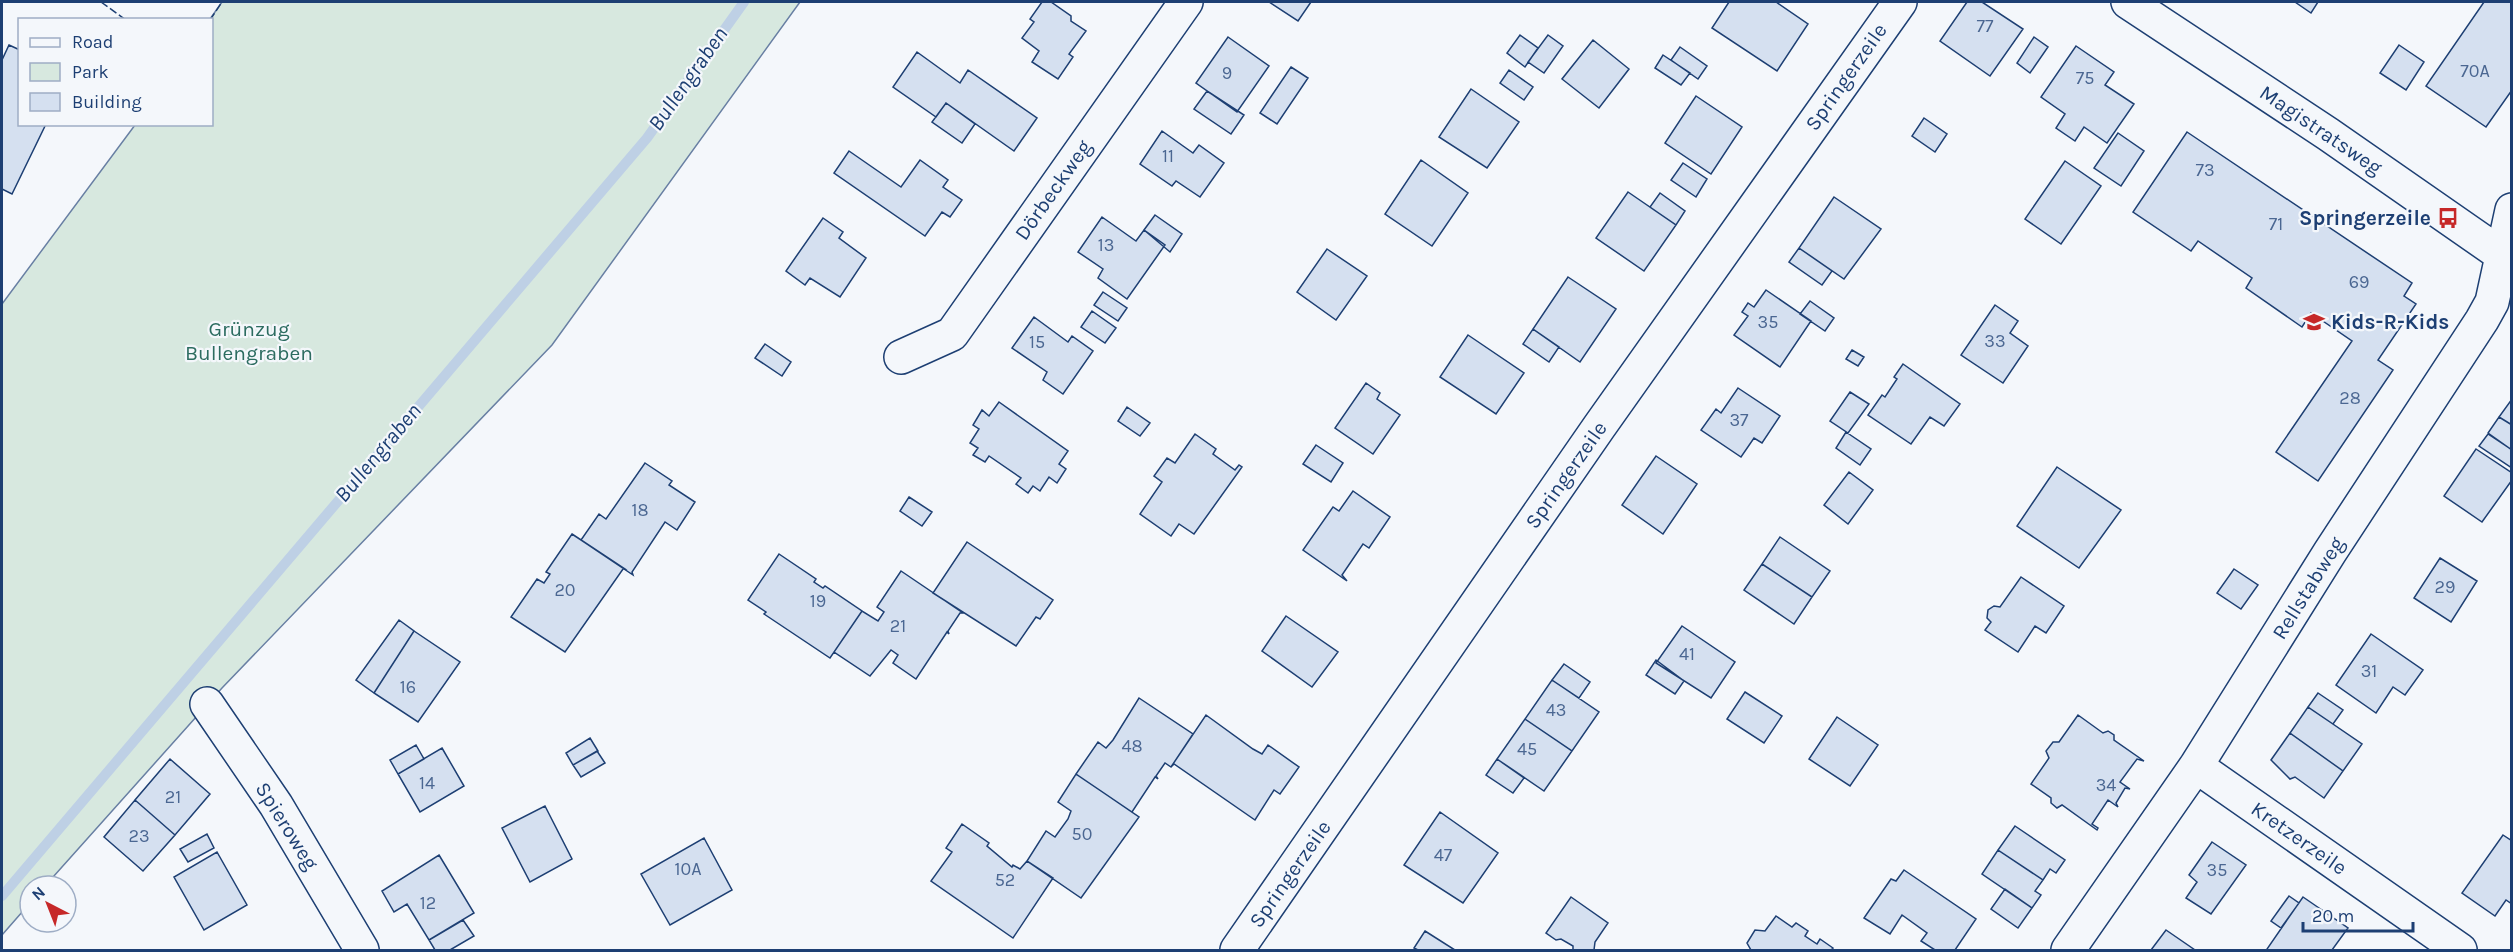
<svg xmlns="http://www.w3.org/2000/svg" width="2513" height="952" viewBox="0 0 2513 952" font-family="Karla,sans-serif">
<style>
.green{fill:#d7e8df;stroke:#687fa3;stroke-width:1.5}
.lines{fill:none;stroke-linecap:round;stroke-linejoin:round}
.stream{stroke:#bed0e5;stroke-width:10}
.building{fill:#d5e0f0;stroke:#1d3f73;stroke-width:1.5}
.minor-casing{stroke:#1d3f73;stroke-width:36}
.minor{stroke:#f4f7fb;stroke-width:33}
.fence{stroke:#1d3f73;stroke-width:1.5;stroke-dasharray:8 3;stroke-linecap:butt}
.labels{text-anchor:middle;dominant-baseline:central;stroke-width:4.5;stroke-linejoin:round;paint-order:stroke}
.number-label{font-size:18px;fill:#4b6792}
.street-label{font-size:21px;fill:#1d3f73;stroke:#f4f7fb}
.poi-label{font-size:21px;font-weight:bold;fill:#1d3f73;stroke:#f4f7fb;text-anchor:end}
.park-label{font-size:21px;fill:#2c6c60;stroke:#f4f7fb}
.water-label{font-size:22px;font-style:italic;fill:#1d3f73;stroke:#f4f7fb}
</style>
<rect width="100%" height="100%" fill="#f4f7fb"/>
<path class="green" d="M222,2H800L552,345L222,688L45,886H30V903L2,935V304L135,125L212,124L210,19Z"/>
<g class="lines">
<path class="stream" d="M2,896L647,138L744,2"/>
</g>
<path class="building" d="M1042,2H1051L1071,16V21L1086,31L1069,54L1073,57L1058,79L1032,62L1039,51L1022,38L1034,22L1030,19Z
M1269,2H1311L1298,21Z
M1729,2H1776L1808,24L1777,71L1712,28Z
M1967,2H1982L2023,29L1990,76L1940,41Z
M2295,2H2318L2311,13Z
M2484,2H2512V90L2486,127L2426,86Z
M1520,35L1538,48L1525,67L1507,53Z
M1548,35L1563,46L1544,73L1528,62Z
M1228,37L1269,66L1237,112L1196,83Z
M2034,37L2048,47L2030,73L2017,63Z
M1593,40L1629,69L1599,108L1562,79Z
M9,45L20,50V124H46L12,194L2,189V60Z
M2399,45L2424,62L2406,90L2380,73Z
M2076,46L2114,72L2105,85L2134,104L2107,143L2084,127L2075,141L2056,128L2065,114L2041,97Z
M1680,47L1707,66L1698,79L1671,60Z
M917,52L960,83L968,70L1037,118L1014,151L946,103L936,117L893,87Z
M1663,55L1690,73L1681,85L1655,68Z
M1291,67L1308,78L1277,124L1260,113Z
M1509,70L1533,87L1524,100L1500,83Z
M1471,89L1519,122L1487,168L1439,137Z
M1207,91L1244,115L1231,134L1194,109Z
M1696,96L1742,127L1711,174L1665,143Z
M946,103L975,124L962,143L932,122Z
M1924,118L1947,134L1935,152L1912,136Z
M1162,131L1193,153L1199,145L1224,163L1200,197L1176,181L1172,186L1140,164Z
M2187,132L2412,283L2404,296L2416,304L2378,360L2393,370L2318,481L2276,452L2352,341L2311,313L2302,327L2246,288L2252,278L2198,241L2191,251L2133,212Z
M2118,133L2144,151L2121,186L2094,168Z
M849,151L901,187L920,160L948,180L943,187L962,200L950,217L942,212L925,236L834,173Z
M1421,160L1468,193L1432,246L1385,214Z
M2065,161L2101,186L2061,244L2025,219Z
M1683,163L1707,179L1696,197L1671,180Z
M1628,192L1676,225L1644,271L1596,238Z
M1660,193L1685,211L1676,225L1650,207Z
M1834,197L1881,229L1844,279L1799,248Z
M1155,215L1182,234L1170,252L1144,230Z
M1102,217L1136,241L1144,230L1165,245L1127,299L1098,278L1103,269L1078,252Z
M823,218L843,232L839,238L866,258L840,297L810,278L805,285L786,271Z
M1799,248L1832,271L1822,285L1789,262Z
M1327,249L1367,276L1336,320L1297,292Z
M1568,277L1616,309L1580,362L1533,329Z
M1766,290L1811,321L1780,367L1734,335L1748,316L1742,312L1748,303L1754,307Z
M1103,292L1127,308L1118,321L1094,305Z
M1810,301L1834,318L1825,331L1800,314Z
M1995,305L2018,321L2010,333L2028,346L2003,383L1961,355Z
M1092,311L1116,328L1105,343L1081,327Z
M1034,317L1068,342L1072,336L1093,351L1063,394L1043,380L1047,372L1012,348Z
M1533,329L1559,347L1549,362L1523,344Z
M1468,335L1524,373L1496,414L1440,377Z
M765,344L791,362L782,376L755,358Z
M1852,350L1864,357L1858,366L1846,359Z
M1903,364L1960,404L1944,426L1930,417L1911,444L1868,415L1882,395L1885,397L1897,379L1894,377Z
M1366,383L1380,393L1377,399L1400,415L1373,454L1335,428Z
M1738,388L1780,416L1762,443L1754,438L1741,457L1701,430L1716,409L1721,413Z
M1850,392L1869,404L1848,433L1830,421Z
M2512,399V425L2499,417Z
M999,402L1068,451L1059,464L1066,469L1057,483L1049,477L1040,491L1033,486L1028,493L1016,484L1021,478L989,456L985,462L973,455L978,448L970,443L979,429L973,425L982,410L989,416Z
M1127,407L1150,423L1140,436L1118,421Z
M2499,417L2512,425V450L2488,433Z
M1846,432L1871,449L1860,465L1836,448Z
M1195,434L1216,449L1213,454L1235,470L1239,465L1242,467L1194,534L1179,524L1171,536L1140,514L1162,482L1154,476L1167,458L1175,463Z
M2488,434L2512,450V468L2479,446Z
M1316,445L1343,463L1331,482L1303,464Z
M2476,449L2512,473V480L2482,522L2444,496Z
M1656,456L1697,484L1663,534L1622,505Z
M645,463L672,481L669,485L695,502L677,530L665,522L632,572L633,575L581,540L599,514L606,519Z
M2057,467L2121,510L2079,568L2017,526Z
M1849,472L1873,490L1848,524L1824,505Z
M1353,491L1390,517L1369,548L1363,544L1342,575L1347,581L1303,550L1333,507L1339,511Z
M909,497L932,512L922,526L900,511Z
M572,534L625,569H623L565,652L511,617L537,579L544,583L550,574L546,572Z
M1780,537L1830,571L1812,597L1762,564Z
M967,542L1053,600L1040,619L1036,617L1016,646L933,593Z
M779,554L816,579L814,582L823,588L825,586L862,611L830,658L764,614L766,612L748,600Z
M2440,558L2477,581L2451,622L2414,598Z
M1762,564L1812,597L1794,624L1744,590Z
M2234,569L2258,585L2241,609L2217,593Z
M901,571L963,613H960L948,631L949,634L947,632L916,679L893,663L898,655L891,650L870,676L834,652L862,611L878,621L884,612L877,607Z
M2021,577L2064,606L2046,633L2035,626L2018,652L1985,630L1991,622L1987,618L1988,610L1994,606L2000,607Z
M1286,616L1338,652L1312,687L1262,651Z
M399,620L414,631L374,693L356,680Z
M1682,626L1735,662L1711,698L1656,663Z
M414,631L460,662L418,722L374,693Z
M2371,634L2423,670L2405,695L2393,687L2376,713L2336,685Z
M1656,660L1684,681L1675,694L1646,675Z
M1564,664L1590,682L1579,698L1552,680Z
M1552,680L1599,712L1572,751L1525,719Z
M1745,692L1782,716L1764,743L1727,719Z
M2318,693L2343,710L2333,724L2308,707Z
M1139,698L1193,734L1171,767L1165,763L1156,776L1158,779L1155,777L1132,812L1076,774L1098,742L1106,748L1113,740Z
M2308,707L2362,744L2343,771L2290,733Z
M1206,715L1253,749L1262,754L1268,745L1299,767L1280,794L1274,790L1255,820L1174,764L1171,767Z
M2078,715L2103,733L2108,731L2114,735V740L2144,761L2137,759L2120,782L2130,789L2125,788L2116,803L2118,807L2108,800L2092,824L2098,828L2097,830L2062,805L2057,808L2051,803V798L2031,784L2049,758L2046,751L2053,742H2059Z
M1837,717L1878,745L1850,786L1809,759Z
M1525,719L1572,751L1544,791L1497,759Z
M2290,733L2343,771L2324,798L2295,777L2290,779L2271,760Z
M590,738L598,751L573,765L566,753Z
M416,745L424,759L398,774L390,760Z
M442,748L464,786L420,812L398,774Z
M597,751L605,763L581,777L573,765Z
M170,759L210,794L175,835L135,800Z
M1497,759L1524,778L1513,793L1486,775Z
M1076,774L1139,817L1081,898L1027,861L1046,831L1055,837L1068,819L1071,811L1058,802Z
M135,800L175,835L143,871L104,837Z
M545,806L572,859L530,882L502,828Z
M1440,812L1498,853L1463,903L1404,865Z
M962,824L989,843L987,846L1012,867L1013,865L1020,869L1027,861L1053,878L1013,938L931,881L952,852L946,848Z
M2015,826L2065,860L2056,873L2050,869L2043,880L1998,850Z
M207,834L214,848L188,862L180,849Z
M2503,835L2512,841V904L2506,900L2495,916L2462,893Z
M704,838L732,890L670,925L641,874Z
M2212,842L2246,865L2211,914L2186,898L2197,882L2189,875Z
M1998,850L2043,880L2035,891L2041,895L2032,908L1982,874Z
M217,852L247,905L204,930L174,877Z
M439,855L474,913L429,940L407,904L394,912L382,891Z
M1904,870L1976,919L1955,950H1935L1921,941L1927,933L1902,915L1890,934L1864,918L1891,879L1896,881Z
M2005,889L2032,908L2018,928L1991,909Z
M2289,896L2299,903L2281,928L2271,921Z
M1571,897L1608,923L1595,942L1594,950H1573V946L1561,939L1556,940L1546,933Z
M2303,897L2348,928L2332,950H2270L2267,949Z
M1776,916L1792,927L1796,923L1808,931L1805,936L1817,944L1820,939L1833,948L1831,950H1751L1747,943L1755,930L1765,931Z
M463,920L474,936L450,950H435L429,940Z
M2166,930L2195,950H2151Z
M1425,931L1455,950H1418L1414,948Z"/>
<g class="lines">
<defs>
<path id="minor" d="M2128,2L2328,134L2512,262
M901,357L952,334L1186,2
M207,704L276,805L362,950
M2196,766L2460,950
M1237,950L1599,427L1900,2
M2068,950L2196,766L2330,552L2482,320L2492,302L2512,210"/>
</defs>
<use href="#minor" class="minor-casing"/>
<use href="#minor" class="minor"/>
<path class="fence" d="M101,2L126,20
M210,20L222,2"/>
</g>
<defs>
<symbol id="bus-bare" viewBox="-9 -9 18 18"><path d="M-5-6H5V4H4V6H2V4H-2V6H-4V4H-5ZM-3.5-4V0h7V-4ZM-3.5 1.2v1.5H-2V1.2ZM2 1.2v1.5H3.5V1.2Z" fill="#c62828" stroke="#f4f7fb" stroke-width="2.5" paint-order="stroke"/></symbol>
<symbol id="school-bare" viewBox="-9 -9 18 18"><path d="M0-5L7-2L0 1L-7-2ZM-4 1L0 2.5L4 1V4Q0 6-4 4Z" fill="#c62828" stroke="#f4f7fb" stroke-width="2.5" paint-order="stroke"/></symbol>
</defs>
<g fill-rule="evenodd">
<use href="#bus-bare" x="2433" y="203" width="30" height="30"/>
<use href="#school-bare" x="2299" y="307" width="30" height="30"/>
</g>
<g class="labels">
<g class="number-label">
<text x="1985" y="26">77</text>
<text x="2475" y="71">70A</text>
<text x="1227" y="73">9</text>
<text x="2085" y="78">75</text>
<text x="1168" y="156">11</text>
<text x="2205" y="170">73</text>
<text x="2276" y="224">71</text>
<text x="1106" y="245">13</text>
<text x="2359" y="282">69</text>
<text x="1768" y="322">35</text>
<text x="1995" y="341">33</text>
<text x="1037" y="342">15</text>
<text x="2350" y="398">28</text>
<text x="1739" y="420">37</text>
<text x="640" y="510">18</text>
<text x="2445" y="587">29</text>
<text x="565" y="590">20</text>
<text x="818" y="601">19</text>
<text x="898" y="626">21</text>
<text x="1687" y="654">41</text>
<text x="2369" y="671">31</text>
<text x="408" y="687">16</text>
<text x="1556" y="710">43</text>
<text x="1132" y="746">48</text>
<text x="1527" y="749">45</text>
<text x="427" y="783">14</text>
<text x="2106" y="785">34</text>
<text x="173" y="797">21</text>
<text x="1082" y="834">50</text>
<text x="139" y="836">23</text>
<text x="1443" y="855">47</text>
<text x="688" y="869">10A</text>
<text x="2217" y="870">35</text>
<text x="1005" y="880">52</text>
<text x="428" y="903">12</text>
</g>
<g class="street-label">
<text transform="translate(1846 77) rotate(-55)">Springerzeile</text>
<text transform="translate(2321 130) rotate(34)">Magistratsweg</text>
<text transform="translate(1053 190) rotate(-55)">Dörbeckweg</text>
<text transform="translate(1566 475) rotate(-55)">Springerzeile</text>
<text transform="translate(2308 588) rotate(-58)">Rellstabweg</text>
<text transform="translate(287 826) rotate(58)">Spieroweg</text>
<text transform="translate(2299 838) rotate(35)">Kretzerzeile</text>
<text transform="translate(1290 874) rotate(-55)">Springerzeile</text>
</g>
<g class="poi-label">
<text x="2431" y="218">Springerzeile</text>
<text x="2331" y="322" text-anchor="start">Kids-R-Kids</text>
</g>
<g class="park-label">
<text x="249" y="329">Grünzug<tspan x="249" dy="24">Bullengraben</tspan></text>
</g>
<g class="water-label">
<text transform="translate(688 79) rotate(-55)">Bullengraben</text>
<text transform="translate(378 453) rotate(-50)">Bullengraben</text>
</g>
</g>
<rect width="2513" height="952" fill="none" stroke="#1d3f73" stroke-width="6"/>
<rect x="18" y="18" width="195" height="108" fill="#f4f7fb" stroke="#9eadc5" stroke-width="1.5"/>
<rect x="30" y="38" width="30" height="9" fill="#f4f7fb" stroke="#9eadc5" stroke-width="1.5"/>
<text x="72" y="48" font-size="18" fill="#1d3f73">Road</text>
<rect x="30" y="63" width="30" height="18" fill="#d7e8df" stroke="#9eadc5" stroke-width="1.5"/>
<text x="72" y="78" font-size="18" fill="#1d3f73">Park</text>
<rect x="30" y="93" width="30" height="18" fill="#d5e0f0" stroke="#9eadc5" stroke-width="1.5"/>
<text x="72" y="108" font-size="18" fill="#1d3f73">Building</text>
<g transform="translate(48 904) rotate(318)"><circle r="28" fill="#f4f7fb" stroke="#9eadc5" stroke-width="1.5"/>
<path d="M0-4.5L10 22L0 15L-10 22Z" fill="#c62828"/>
<text y="-9" font-size="16" font-weight="bold" text-anchor="middle" fill="#1d3f73">N</text>
</g>
<path d="M2303 922v9h110v-9" fill="none" stroke="#1d3f73" stroke-width="3"/>
<text x="2312" y="922" font-size="18" fill="#1d3f73" stroke="#f4f7fb" stroke-width="4.5" paint-order="stroke">20 m</text>
</svg>
